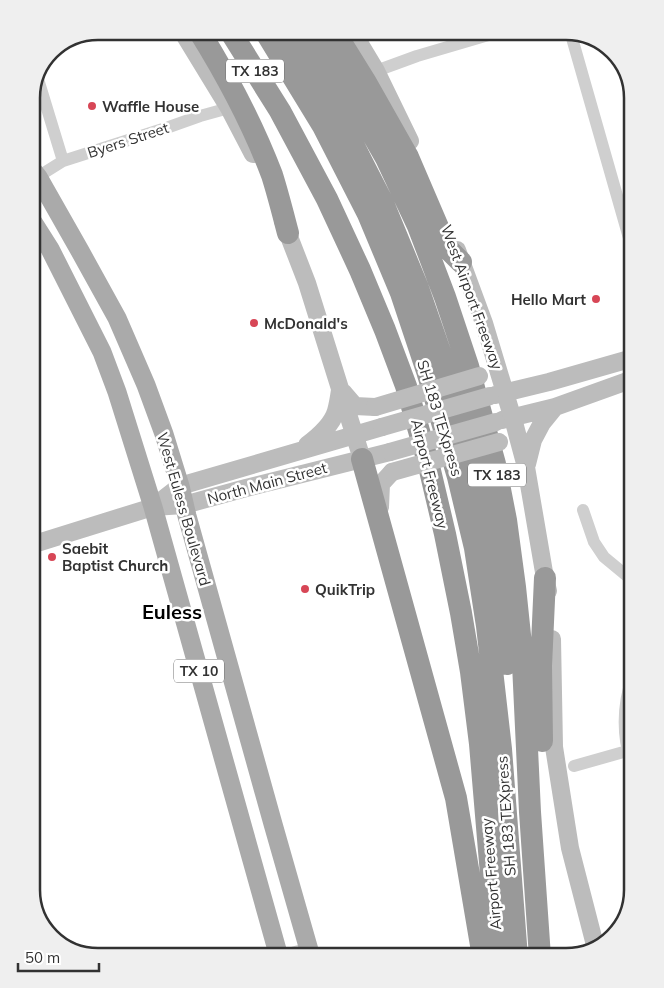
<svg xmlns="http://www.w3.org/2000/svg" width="664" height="988" viewBox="0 0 664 988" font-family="Mulish,sans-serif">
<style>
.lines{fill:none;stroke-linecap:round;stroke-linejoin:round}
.street{stroke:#cfcfcf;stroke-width:12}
.secondary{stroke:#bcbcbc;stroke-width:18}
.primary{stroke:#aaa;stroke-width:19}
.highway{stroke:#999;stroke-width:22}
.secondary-bridge{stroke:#bcbcbc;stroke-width:18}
.poi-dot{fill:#d74656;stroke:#fff;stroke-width:2}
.labels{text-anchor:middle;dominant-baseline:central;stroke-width:5;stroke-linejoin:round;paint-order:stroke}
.shield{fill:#fff;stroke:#707070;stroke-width:1}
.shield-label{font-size:14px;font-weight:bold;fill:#323232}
.poi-label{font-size:15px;font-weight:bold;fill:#323232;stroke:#fff;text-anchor:start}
.street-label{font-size:15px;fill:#323232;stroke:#fff}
.district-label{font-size:20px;font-weight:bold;fill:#000;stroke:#fff}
.rim{fill:none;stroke:#323232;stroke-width:2.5}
</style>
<rect width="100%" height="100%" fill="#fff"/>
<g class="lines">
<path class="street" d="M570,31L633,252
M376,71L417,56L502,31
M38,79L63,161
M31,181L63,161L169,127L200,116L229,108
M583,510L594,542L604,557L633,581
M574,766L627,751
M633,769C622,738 622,706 633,675
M278,957L309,948"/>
<path class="secondary" d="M182,31L229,108L253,154
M352,31L376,71L410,141
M283,221L307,283L362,459
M457,250L484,323L515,426L526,467L545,578L548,591
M343,392L355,406L375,407
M495,395L549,382L633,358
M502,420L555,407L633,379
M307,445C319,436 332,425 336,411C338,404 339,397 340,390
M527,464L533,440L542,423L555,407
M153,507L180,486L382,427
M380,507L381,484L392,472
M31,545L153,507L184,505L246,488L390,452
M552,639L554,747L570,848L596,949"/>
<path class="primary" d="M31,168L38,177L80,251L117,318L146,385L164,434L180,486L187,516L273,824L311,957
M31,219L50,249L102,352L117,392L153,507L279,957"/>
<path class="highway" d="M199,31C227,76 253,125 272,175C278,194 283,214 288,233
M230,31L280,111L327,199L360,270L385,330L406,386L428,462L445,534L461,613L471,672L480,744L498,957
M265,31L323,126L368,214L401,293L427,371L458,477L475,548L487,626L501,749L517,957
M288,31L336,111L383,203L418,288L445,366L478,474L492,542L507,664
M311,31L349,93L386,158L418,226L445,297L468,366L495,464L506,520L515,587L523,664L530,812L540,957
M334,31L365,81L408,157L447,248L461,262
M362,459L456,798L483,957
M542,741L541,666L545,578"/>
<path class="secondary-bridge" d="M375,407L479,376
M382,427L490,396
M390,452L496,422
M392,472L499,442"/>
</g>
<g class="poi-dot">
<circle cx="92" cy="106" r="5"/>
<circle cx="596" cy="299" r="5"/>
<circle cx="254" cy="323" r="5"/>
<circle cx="52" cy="557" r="5"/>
<circle cx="305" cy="589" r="5"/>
</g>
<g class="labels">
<g class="shield">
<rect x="226" y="59.5" width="58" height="23" rx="4"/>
<rect x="468" y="463.5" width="58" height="23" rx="4"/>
<rect x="174" y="659.5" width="50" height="23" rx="4"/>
</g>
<g class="shield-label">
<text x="255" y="71">TX 183</text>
<text x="497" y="475">TX 183</text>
<text x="199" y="671">TX 10</text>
</g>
<g class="poi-label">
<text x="102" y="106">Waffle House</text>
<text x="586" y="299" text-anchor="end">Hello Mart</text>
<text x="264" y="323">McDonald's</text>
<text x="62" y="548">Saebit<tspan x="62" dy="17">Baptist Church</tspan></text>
<text x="315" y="589">QuikTrip</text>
</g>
<g class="street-label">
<text transform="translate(128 140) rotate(-18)">Byers Street</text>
<text transform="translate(472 297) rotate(70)">West Airport Freeway</text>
<text transform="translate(440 418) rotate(73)">SH 183 TEXpress</text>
<text transform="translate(430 474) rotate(76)">Airport Freeway</text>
<text transform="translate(267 483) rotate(-15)">North Main Street</text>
<text transform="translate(184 509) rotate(74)">West Euless Boulevard</text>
<text transform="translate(506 816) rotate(-94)">SH 183 TEXpress</text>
<text transform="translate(491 874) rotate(-95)">Airport Freeway</text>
</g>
<g class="district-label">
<text x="172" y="611">Euless</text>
</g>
</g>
<path d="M0 0H664V988H0ZM98 40H566A58 58 0 0 1 624 98V890A58 58 0 0 1 566 948H98A58 58 0 0 1 40 890V98A58 58 0 0 1 98 40Z" fill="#efefef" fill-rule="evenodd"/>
<path class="rim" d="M98 40H566A58 58 0 0 1 624 98V890A58 58 0 0 1 566 948H98A58 58 0 0 1 40 890V98A58 58 0 0 1 98 40Z"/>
<path d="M18 963v8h81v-8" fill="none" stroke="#323232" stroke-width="2.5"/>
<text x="25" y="963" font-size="15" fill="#323232" stroke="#ffffff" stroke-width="4" paint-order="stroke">50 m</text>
</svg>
